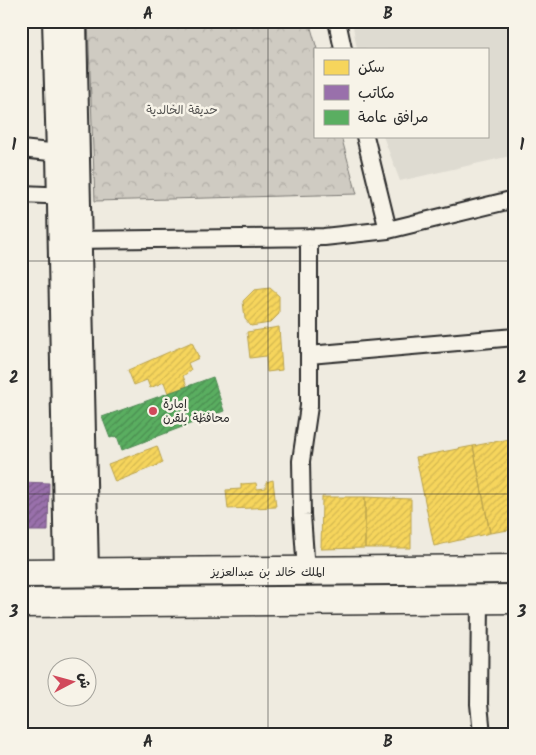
<svg xmlns="http://www.w3.org/2000/svg" width="536" height="755" viewBox="0 0 536 755" font-family="Kalam,'Playpen Sans Arabic',sans-serif">
<style>
.built{fill:#dedbd1}
.park{fill:url(#park-crowns);stroke:#7d7b76}
.homes{fill:url(#homes-hatch);stroke:#b9a24d}
.offices{fill:url(#offices-hatch);stroke:#785b85}
.public{fill:url(#public-hatch);stroke:#4c8751}
.lines{fill:none;stroke-linecap:round;stroke-linejoin:round}
.street-casing{stroke:#2b2b2b;stroke-width:20}
.secondary-casing{stroke:#2b2b2b;stroke-width:28}
.highway-casing{stroke:#2b2b2b;stroke-width:31}
.street{stroke:#f7f3e8;stroke-width:16}
.secondary{stroke:#f7f3e8;stroke-width:24}
.highway{stroke:#f7f3e8;stroke-width:28}
.grid{fill:none;stroke:#2b2b2b;stroke-width:1;stroke-opacity:0.55}
.poi-dot{fill:#d1495b;stroke:#f7f3e8;stroke-width:2}
.labels{text-anchor:middle;dominant-baseline:central;stroke-width:5;stroke-linejoin:round;paint-order:stroke}
.park-label{font-size:12px;fill:#545351;stroke:#f7f3e8}
.poi-label{font-size:12px;fill:#2b2b2b;stroke:#f7f3e8;text-anchor:start}
.street-label{font-size:12px;fill:#2b2b2b;stroke:#f7f3e8}
.neatline{fill:none;stroke:#2b2b2b;stroke-width:2}
.grid-label{font-size:16px;text-anchor:middle;font-weight:bold;fill:#2b2b2b}
</style>
<defs>
<pattern id="park-crowns" width="20" height="18" patternUnits="userSpaceOnUse" patternTransform="scale(1.25)"><rect width="20" height="18" fill="#cfcbc2"/><path d="M2 6a3 3 0 1 1 6 0M12 15a3 3 0 1 1 6 0" fill="none" stroke="#b2aea7"/></pattern>
<pattern id="homes-hatch" width="6" height="6" patternUnits="userSpaceOnUse" patternTransform="scale(1.25)"><rect width="6" height="6" fill="#f6d55c"/><path d="M-1 1l2-2M0 6l6-6M5 7l2-2" fill="none" stroke="#d3b750"/></pattern>
<pattern id="offices-hatch" width="6" height="6" patternUnits="userSpaceOnUse" patternTransform="scale(1.25)"><rect width="6" height="6" fill="#9970ab"/><path d="M-1 1l2-2M0 6l6-6M5 7l2-2" fill="none" stroke="#7d5c8b"/></pattern>
<pattern id="public-hatch" width="6" height="6" patternUnits="userSpaceOnUse" patternTransform="scale(1.25)"><rect width="6" height="6" fill="#5aae61"/><path d="M-1 1l2-2M0 6l6-6M5 7l2-2" fill="none" stroke="#4b8e50"/></pattern>
</defs>
<rect width="100%" height="100%" fill="#efebe0"/>
<filter id="ink" filterUnits="userSpaceOnUse"><feTurbulence type="fractalNoise" baseFrequency=".02" numOctaves="2"/><feDisplacementMap in="SourceGraphic" scale="10" xChannelSelector="R" yChannelSelector="G"/><feConvolveMatrix kernelMatrix="1 2 1 2 8 2 1 2 1" color-interpolation-filters="sRGB"/></filter>
<g filter="url(#ink)">
<path class="built" d="M352,21H515V155L400,181L383,136H487V49H357Z"/>
<path class="park" d="M88,21H309L317,49H315V136H341L357,194L95,201Z"/>
<path class="homes" d="M270,288L279,296V314L270,323L251,326L245,319L243,301L254,290Z
M279,327L282,370L267,372L266,356L250,358L247,332Z
M192,342L199,358L188,363L191,370L183,376L187,386L168,393L164,382L150,388L147,380L134,385L128,370Z
M515,438V529L490,533L473,446Z
M157,446L163,463L115,482L108,464Z
M473,446L490,533L434,546L416,457Z
M273,480L276,507L228,509L226,490L241,489V484L256,483L257,489L266,488V482Z
M322,497H365V548L321,549Z
M365,497L411,499V548H365Z"/>
<path class="offices" d="M21,482L49,483L48,531H21Z"/>
<path class="public" d="M213,377L224,411L122,450L117,436L110,438L102,417Z"/>
<g class="lines">
<defs>
<path id="street" d="M337,21L343,49
M365,136L388,230
M21,149L69,154
M21,194L70,196
M69,240L324,237L388,230L515,199
M309,355L515,337
M306,571L302,515L301,461L309,406V237
M480,599L479,704L482,734"/>
<path id="secondary" d="M55,21L59,153L67,573
M74,21L86,573"/>
<path id="highway" d="M21,573L515,569
M21,603L515,599"/>
</defs>
<use href="#street" class="street-casing"/>
<use href="#secondary" class="secondary-casing"/>
<use href="#highway" class="highway-casing"/>
<use href="#street" class="street"/>
<use href="#secondary" class="secondary"/>
<use href="#highway" class="highway"/>
</g>
</g>
<path class="grid" d="M268,21V734M21,261H515M21,494H515"/>
<circle class="poi-dot" cx="153" cy="411" r="5"/>
<g class="labels">
<g class="park-label">
<text x="182" y="110">حديقة الخالدية</text>
</g>
<g class="poi-label">
<text x="163" y="404">إمارة<tspan x="163" dy="14">محافظة بلقرن</tspan></text>
</g>
<g class="street-label">
<text x="268" y="572">الملك خالد بن عبدالعزيز</text>
</g>
</g>
<rect width="536" height="755" fill="none" stroke="#f7f3e8" stroke-width="55"/>
<rect x="314" y="48" width="175" height="90" fill="#f7f3e8" stroke="#a5a39c"/>
<rect x="324" y="60" width="25" height="15" fill="#f6d55c" stroke="#a5a39c"/>
<text x="358" y="72" font-size="15" fill="#2b2b2b">سكن</text>
<rect x="324" y="85" width="25" height="15" fill="#9970ab" stroke="#a5a39c"/>
<text x="358" y="98" font-size="15" fill="#2b2b2b">مكاتب</text>
<rect x="324" y="110" width="25" height="15" fill="#5aae61" stroke="#a5a39c"/>
<text x="358" y="122" font-size="15" fill="#2b2b2b">مرافق عامة</text>
<g transform="translate(72 682) rotate(84)"><circle r="24" fill="#f7f3e8" stroke="#a5a39c"/>
<path d="M0-4L9 19L0 12L-9 19Z" fill="#d1495b"/>
<text y="-8" font-size="14" font-weight="bold" text-anchor="middle" fill="#2b2b2b">ش</text>
</g>
<rect x="28" y="28" width="480" height="700" class="neatline"/>
<g class="grid-label">
<text x="148" y="19">A</text>
<text x="388" y="19">B</text>
<text x="14" y="150">1</text>
<text x="522" y="150">1</text>
<text x="14" y="383">2</text>
<text x="522" y="383">2</text>
<text x="14" y="617">3</text>
<text x="522" y="617">3</text>
<text x="148" y="747">A</text>
<text x="388" y="747">B</text>
</g>
</svg>
